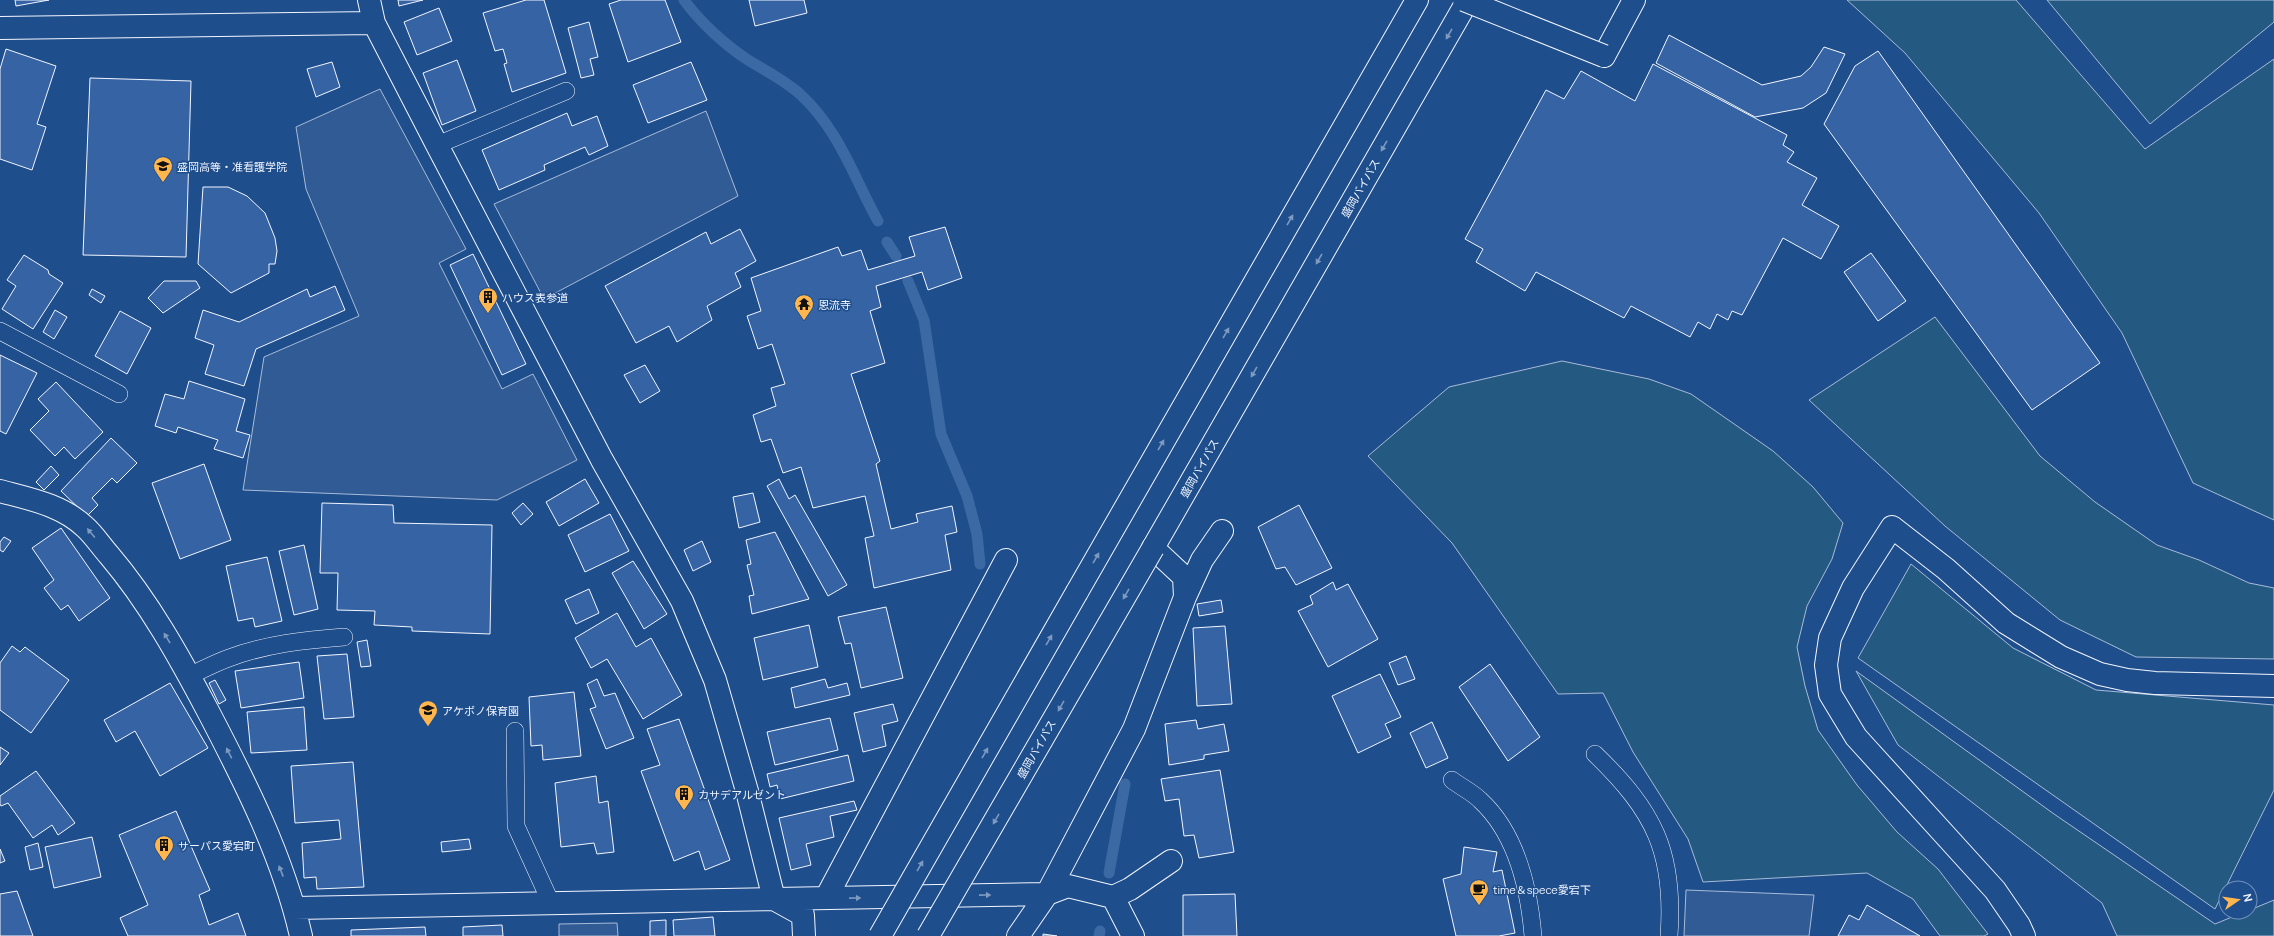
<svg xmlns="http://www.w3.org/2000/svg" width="2274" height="936" viewBox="0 0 2274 936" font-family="Manrope,'Noto Sans JP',sans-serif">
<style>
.green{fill:#245a82;stroke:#a8bbd7}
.parking{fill:#305b95;stroke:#a8bbd7}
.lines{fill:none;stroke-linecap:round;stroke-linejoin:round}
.stream{stroke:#3b69a3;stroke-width:11}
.building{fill:#3563a3;stroke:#f2f6ff}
.service-casing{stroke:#f2f6ff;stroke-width:18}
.minor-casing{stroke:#f2f6ff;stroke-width:24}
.trunk-casing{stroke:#f2f6ff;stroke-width:24}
.service{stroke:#1f4e8c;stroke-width:17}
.minor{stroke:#1f4e8c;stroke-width:22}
.trunk{stroke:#1f4e8c;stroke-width:22}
.minor-bridge-casing{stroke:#f2f6ff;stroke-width:24;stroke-linecap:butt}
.trunk-bridge-casing{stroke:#f2f6ff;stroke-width:24;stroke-linecap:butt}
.minor-bridge{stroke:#1f4e8c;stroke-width:22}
.trunk-bridge{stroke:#1f4e8c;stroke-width:22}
.oneway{fill:#7e9ac0}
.labels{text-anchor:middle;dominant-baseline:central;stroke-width:3;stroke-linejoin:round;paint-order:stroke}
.poi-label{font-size:11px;fill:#f2f6ff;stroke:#1f4e8c;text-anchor:start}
.street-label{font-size:11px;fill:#f2f6ff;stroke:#1f4e8c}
</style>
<rect width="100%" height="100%" fill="#1f4e8c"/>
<path class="green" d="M1847,0H2016L2145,149L2274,59V520L2193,483L2122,333L2039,213L1905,53Z
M2047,0H2274V22L2150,124Z
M1935,317L2040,456L2095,502L2157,545L2199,560L2249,583L2274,588V659L2136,657L2060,620L1945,526L1809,400Z
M1562,361L1649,379L1691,394L1773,451L1813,487L1843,523L1832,559L1807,606L1797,647L1805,686L1818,730L1857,785L1897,832L1938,869L1988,934L1984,936H1940L1913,899L1867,873L1703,882L1688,839L1633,752L1603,693L1558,694L1452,543L1368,456L1449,387Z
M1911,564L2013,648L2096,690L2274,705V790L2215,909L1858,658Z
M1856,671L2054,814L2215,924L2244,912H2250V910L2274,900V936H2117L2102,903L1898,745Z"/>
<path class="parking" d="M380,89L466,249L439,263L502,389L533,374L577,460L497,500L243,490L264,357L359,316L306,189L296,127Z
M706,111L738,196L544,299L494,204Z
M1686,890L1814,895L1809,936H1684Z
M617,923L618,936H559V924Z"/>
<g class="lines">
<path class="stream" d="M684,0C700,22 725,45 748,60C766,71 786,81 801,95C839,130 854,178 878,221
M887,242L896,256
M908,281L924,320L941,434L967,496L977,534L980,564
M1109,873L1125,784
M1099,936L1100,931"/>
</g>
<path class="building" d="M15,0H49L16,6Z
M398,0H423L399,6Z
M526,0H544L566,73L512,92L504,64L507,63L503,49L495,51L483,13Z
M621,0H665L681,42L628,62L609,4Z
M749,0H804L807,13L755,26Z
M439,8L452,41L417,55L404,22Z
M589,22L598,57L590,59L594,75L581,78L568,28Z
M1669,35L1762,85L1801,76L1811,67L1824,47L1845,54L1826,93L1803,108L1755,117L1656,63Z
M6,49L56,66L37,124L46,127L32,170L0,159V69Z
M1878,51L2100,363L2032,410L1824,124L1855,66Z
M457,60L476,111L442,125L423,73Z
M332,62L340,87L316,97L307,69Z
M691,62L707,100L648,123L633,85Z
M1653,64L1787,135L1783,145L1794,152L1787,162L1817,178L1802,205L1839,226L1821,259L1783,238L1742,315L1732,311L1728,320L1717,314L1710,329L1698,322L1690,337L1631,306L1624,318L1536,272L1525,291L1476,262L1483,249L1465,239L1546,90L1564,99L1581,71L1635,101Z
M90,78L191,81L186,257L83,255Z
M567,113L572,126L597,116L608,146L589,155L585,147L544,165L545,170L499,190L482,150Z
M203,187H228L247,196L265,213L275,238L277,251L275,264H269V273L231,293L198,264Z
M945,227L962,278L928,290L922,272L876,286L881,307L870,311L885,363L851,374L880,461L876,464L891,529L918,522L916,514L952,506L957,532L945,535L951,570L874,588L865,538L874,536L865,496L813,508L801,467L783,473L771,439L761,442L753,415L776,406L771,388L785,384L772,344L758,349L747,316L761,311L751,278L838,247L842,256L861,250L868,270L915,256L909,237Z
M740,229L756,261L735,273L741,287L707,306L712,320L677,342L669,326L636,343L605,286L706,232L711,244Z
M1871,253L1906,301L1878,321L1844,272Z
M473,254L526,364L502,375L450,265Z
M24,255L48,270L49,274L63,283L33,329L2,309L16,286L7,280Z
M164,281H196L200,288L163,313L148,298Z
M335,286L345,310L256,349L244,386L205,374L214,345L195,338L203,310L239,322L307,289L310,297Z
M92,289L105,296L101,303L89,295Z
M55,310L67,317L54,339L43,332Z
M120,311L151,328L127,374L95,356Z
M0,355L37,373L6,434L0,431Z
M645,365L660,391L640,403L624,375Z
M189,381L245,399L236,431L250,435L243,458L214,449L218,440L178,427L176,433L155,426L165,394L184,399Z
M56,382L103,432L75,459L64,447L55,456L30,430L49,411L38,399Z
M111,438L137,463L117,483L112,478L92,498L98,505L87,516L61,491Z
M204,464L231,540L180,559L152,483Z
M51,466L59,475L44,490L36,482Z
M585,479L599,503L559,526L546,502Z
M779,479L789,499L795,495L847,585L828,596L767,486Z
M753,493L760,522L739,528L733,497Z
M322,503L393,505L394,523L492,525L490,634L412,631V627L374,625L375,611L337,610L338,573H320Z
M523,503L533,514L521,525L512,513Z
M1299,505L1332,568L1296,585L1285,567L1276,569L1258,527Z
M610,514L629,551L585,572L568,535Z
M61,528L110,598L79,621L68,605L61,610L44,588L54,580L32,548Z
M775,532L809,599L752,614L749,596L754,595L747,565L751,564L746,540Z
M4,537L11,541L3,552L0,550V542Z
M702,541L711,562L693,571L684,550Z
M304,545L318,609L294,615L279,551Z
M267,557L282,621L255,627L253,618L238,621L226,566Z
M633,561L667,614L644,629L612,573Z
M1333,582L1336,590L1348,584L1378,639L1328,667L1298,611L1313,604L1310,596Z
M589,589L599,613L576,624L565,600Z
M1221,600L1223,612L1199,616L1197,604Z
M886,607L903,678L861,688L851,643L845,644L838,617Z
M617,613L636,647L651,638L682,695L643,719L607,659L591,668L575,638Z
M809,625L818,667L763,680L754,638Z
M1225,626L1232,704L1197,706L1193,628Z
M367,640L371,666L361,667L357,642Z
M12,646L20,652L25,647L69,680L31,733L0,710V663Z
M347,654L354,717L324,719L317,656Z
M1406,656L1415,679L1398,685L1389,663Z
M299,662L304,698L241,708L235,671Z
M1490,664L1540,737L1508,761L1459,687Z
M1380,674L1401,717L1385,724L1391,737L1358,753L1332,696Z
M597,679L604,696L615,693L634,738L606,749L590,709L596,707L587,684Z
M825,679L828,688L847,683L850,695L795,708L791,688Z
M215,680L226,700L219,704L209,683Z
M170,683L208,748L160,776L135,731L116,742L104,720Z
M574,692L581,756L543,760L542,745L531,746L529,697Z
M893,704L898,721L882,725L886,746L863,752L854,713Z
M304,707L307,750L251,753L247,712Z
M830,718L838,750L775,765L767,732Z
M679,719L730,860L705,870L699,851L674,861L641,771L660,765L647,729Z
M1196,720L1198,729L1224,724L1229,751L1204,755V759L1169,765L1165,724Z
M1432,722L1448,758L1426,768L1410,733Z
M0,747L9,753L0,765Z
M848,755L854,781L780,799L777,785L770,787L767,774Z
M353,762L364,887L317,889L316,877L304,878L302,843L341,839L339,820L295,823L291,766Z
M1220,770L1234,852L1199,858L1194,835L1184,836L1179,799L1165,801L1161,779Z
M36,771L75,823L58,835L52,825L33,838L8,803L1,806L0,804V796Z
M596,776L599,803L608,801L614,852L597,854L594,843L561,847L555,783Z
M854,801L857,810L830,816L834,837L806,844L811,865L791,870L779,818Z
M176,811L210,890L199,895L209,925L238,913L246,936H128L120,918L148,905L119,835Z
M92,837L101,877L54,888L45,847Z
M469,839L471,849L442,852L441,842Z
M38,843L43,867L30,870L25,847Z
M1464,847L1497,852L1493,872L1502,870L1515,933L1499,936H1456L1443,879L1461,874Z
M0,849L5,861L0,863Z
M17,891L33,936H0V894Z
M1235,894L1237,936H1183V895Z
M1867,905L1920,936H1838L1849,915L1859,920Z
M713,917L715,936H674L673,920Z
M666,920V936H650V921Z
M502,925L503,936H463V927Z
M425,927L426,936H351V930Z
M1043,934L1057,936H1043Z"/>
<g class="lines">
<defs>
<path id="service" d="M437,145L566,91
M0,331L119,394
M189,676C202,670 215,663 229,658C266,644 305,640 344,637
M515,731L516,826L551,903
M1595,754C1654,811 1675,852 1669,936
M1452,780C1461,787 1472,792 1480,800C1516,833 1529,888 1533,936"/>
<path id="minor" d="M369,0L374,23L437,145L602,460L682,601L715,680L747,791L774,899L803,915L804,936
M0,28L374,23
M1604,56L1634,0
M0,491C30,499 62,505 85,527C94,535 101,546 109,555C149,602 180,658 209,713C246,784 283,857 301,936
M1153,548L1184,577L1185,597
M1047,894L1134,729L1185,597L1202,560L1222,531
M1047,894L1068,886L1113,897L1133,936
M1113,897L1130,889L1171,861
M826,898L1006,560
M295,908L1047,894L1018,936
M2024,936L2019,925L1995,890L1856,737L1830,694L1826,665L1830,638L1853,588L1892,527L1946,569L2006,623L2061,657L2100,674L2127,680L2155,683L2274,686"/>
<path id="trunk" d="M1153,548L1468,0
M1077,592L1417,0"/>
</defs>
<use href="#service" class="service-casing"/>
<use href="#minor" class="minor-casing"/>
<use href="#trunk" class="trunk-casing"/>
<use href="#service" class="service"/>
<use href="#minor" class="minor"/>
<use href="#trunk" class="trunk"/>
<defs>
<path id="minor-bridge" d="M1464,0L1604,56"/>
<path id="trunk-bridge" d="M880,936L1077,592
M928,936L1153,548"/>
</defs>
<use href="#minor-bridge" class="minor-bridge-casing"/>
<use href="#trunk-bridge" class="trunk-bridge-casing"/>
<use href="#minor-bridge" class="minor-bridge"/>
<use href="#trunk-bridge" class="trunk-bridge"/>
</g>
<defs><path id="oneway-solid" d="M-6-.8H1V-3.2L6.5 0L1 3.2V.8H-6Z"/></defs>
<g class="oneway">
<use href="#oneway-solid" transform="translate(1449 34) rotate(120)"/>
<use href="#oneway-solid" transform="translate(1384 146) rotate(120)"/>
<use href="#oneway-solid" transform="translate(1290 220) rotate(-60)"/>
<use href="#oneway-solid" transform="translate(1319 259) rotate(120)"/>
<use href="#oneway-solid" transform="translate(1226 333) rotate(-60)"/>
<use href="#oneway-solid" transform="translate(1254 372) rotate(120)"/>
<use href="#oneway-solid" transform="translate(1161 445) rotate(-60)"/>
<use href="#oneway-solid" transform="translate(91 533) rotate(-130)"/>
<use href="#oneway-solid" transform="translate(1096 558) rotate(-60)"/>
<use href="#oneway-solid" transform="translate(1126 594) rotate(120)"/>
<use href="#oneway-solid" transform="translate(167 638) rotate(-121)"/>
<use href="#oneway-solid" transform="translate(1049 640) rotate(-60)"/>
<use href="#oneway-solid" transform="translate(1061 706) rotate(120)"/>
<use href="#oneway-solid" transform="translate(229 753) rotate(-117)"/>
<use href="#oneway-solid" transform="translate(985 753) rotate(-60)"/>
<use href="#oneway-solid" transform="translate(996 819) rotate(120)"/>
<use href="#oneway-solid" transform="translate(920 866) rotate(-60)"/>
<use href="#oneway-solid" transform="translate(281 871) rotate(-111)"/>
<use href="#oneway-solid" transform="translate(985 895) rotate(-1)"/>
<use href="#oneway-solid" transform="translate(855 898) rotate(-1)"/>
</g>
<defs>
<symbol id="school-pin" viewBox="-11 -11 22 30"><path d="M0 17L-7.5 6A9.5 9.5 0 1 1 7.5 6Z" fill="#ffb74d" stroke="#1f4e8c"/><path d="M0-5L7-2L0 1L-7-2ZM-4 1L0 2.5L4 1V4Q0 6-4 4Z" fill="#111"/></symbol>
<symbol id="building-pin" viewBox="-11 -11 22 30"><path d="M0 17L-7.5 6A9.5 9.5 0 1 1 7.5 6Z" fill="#ffb74d" stroke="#1f4e8c"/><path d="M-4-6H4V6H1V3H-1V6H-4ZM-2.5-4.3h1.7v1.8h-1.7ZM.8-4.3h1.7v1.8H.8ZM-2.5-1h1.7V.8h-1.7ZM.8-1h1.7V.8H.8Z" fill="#111"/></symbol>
<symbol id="temple-pin" viewBox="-11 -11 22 30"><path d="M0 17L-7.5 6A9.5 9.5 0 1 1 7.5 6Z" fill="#ffb74d" stroke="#1f4e8c"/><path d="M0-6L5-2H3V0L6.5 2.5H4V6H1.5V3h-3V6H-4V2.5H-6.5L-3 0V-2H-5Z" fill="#111"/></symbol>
<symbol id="cafe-pin" viewBox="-11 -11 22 30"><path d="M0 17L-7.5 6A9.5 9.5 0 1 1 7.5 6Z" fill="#ffb74d" stroke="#1f4e8c"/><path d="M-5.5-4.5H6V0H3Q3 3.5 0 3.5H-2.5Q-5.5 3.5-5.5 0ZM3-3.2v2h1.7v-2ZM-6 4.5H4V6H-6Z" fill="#111"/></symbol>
</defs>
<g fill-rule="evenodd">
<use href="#school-pin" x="152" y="155" width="22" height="30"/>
<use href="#building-pin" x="477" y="286" width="22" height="30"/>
<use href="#temple-pin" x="793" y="293" width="22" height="30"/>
<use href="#school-pin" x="417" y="699" width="22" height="30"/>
<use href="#building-pin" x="673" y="783" width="22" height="30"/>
<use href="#building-pin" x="153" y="834" width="22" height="30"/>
<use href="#cafe-pin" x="1468" y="878" width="22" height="30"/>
</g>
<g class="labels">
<g class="poi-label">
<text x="177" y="166">盛岡高等・准看護学院</text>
<text x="502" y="297">ハウス表参道</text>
<text x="818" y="304">恩流寺</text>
<text x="442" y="710">アケボノ保育園</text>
<text x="698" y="794">カサデアルゼント</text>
<text x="178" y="845">サーパス愛宕町</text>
<text x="1493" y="889">time＆spece愛宕下</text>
</g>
<g class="street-label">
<text transform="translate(1360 188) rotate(-60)">盛岡バイパス</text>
<text transform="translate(1199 468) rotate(-60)">盛岡バイパス</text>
<text transform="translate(1036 749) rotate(-60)">盛岡バイパス</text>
</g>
</g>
<g transform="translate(2238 900) rotate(77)"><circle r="19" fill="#1f4e8c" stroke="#7391ba"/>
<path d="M0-3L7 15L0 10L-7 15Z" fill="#ffb74d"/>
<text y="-6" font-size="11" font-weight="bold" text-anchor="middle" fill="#f2f6ff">N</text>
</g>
</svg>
